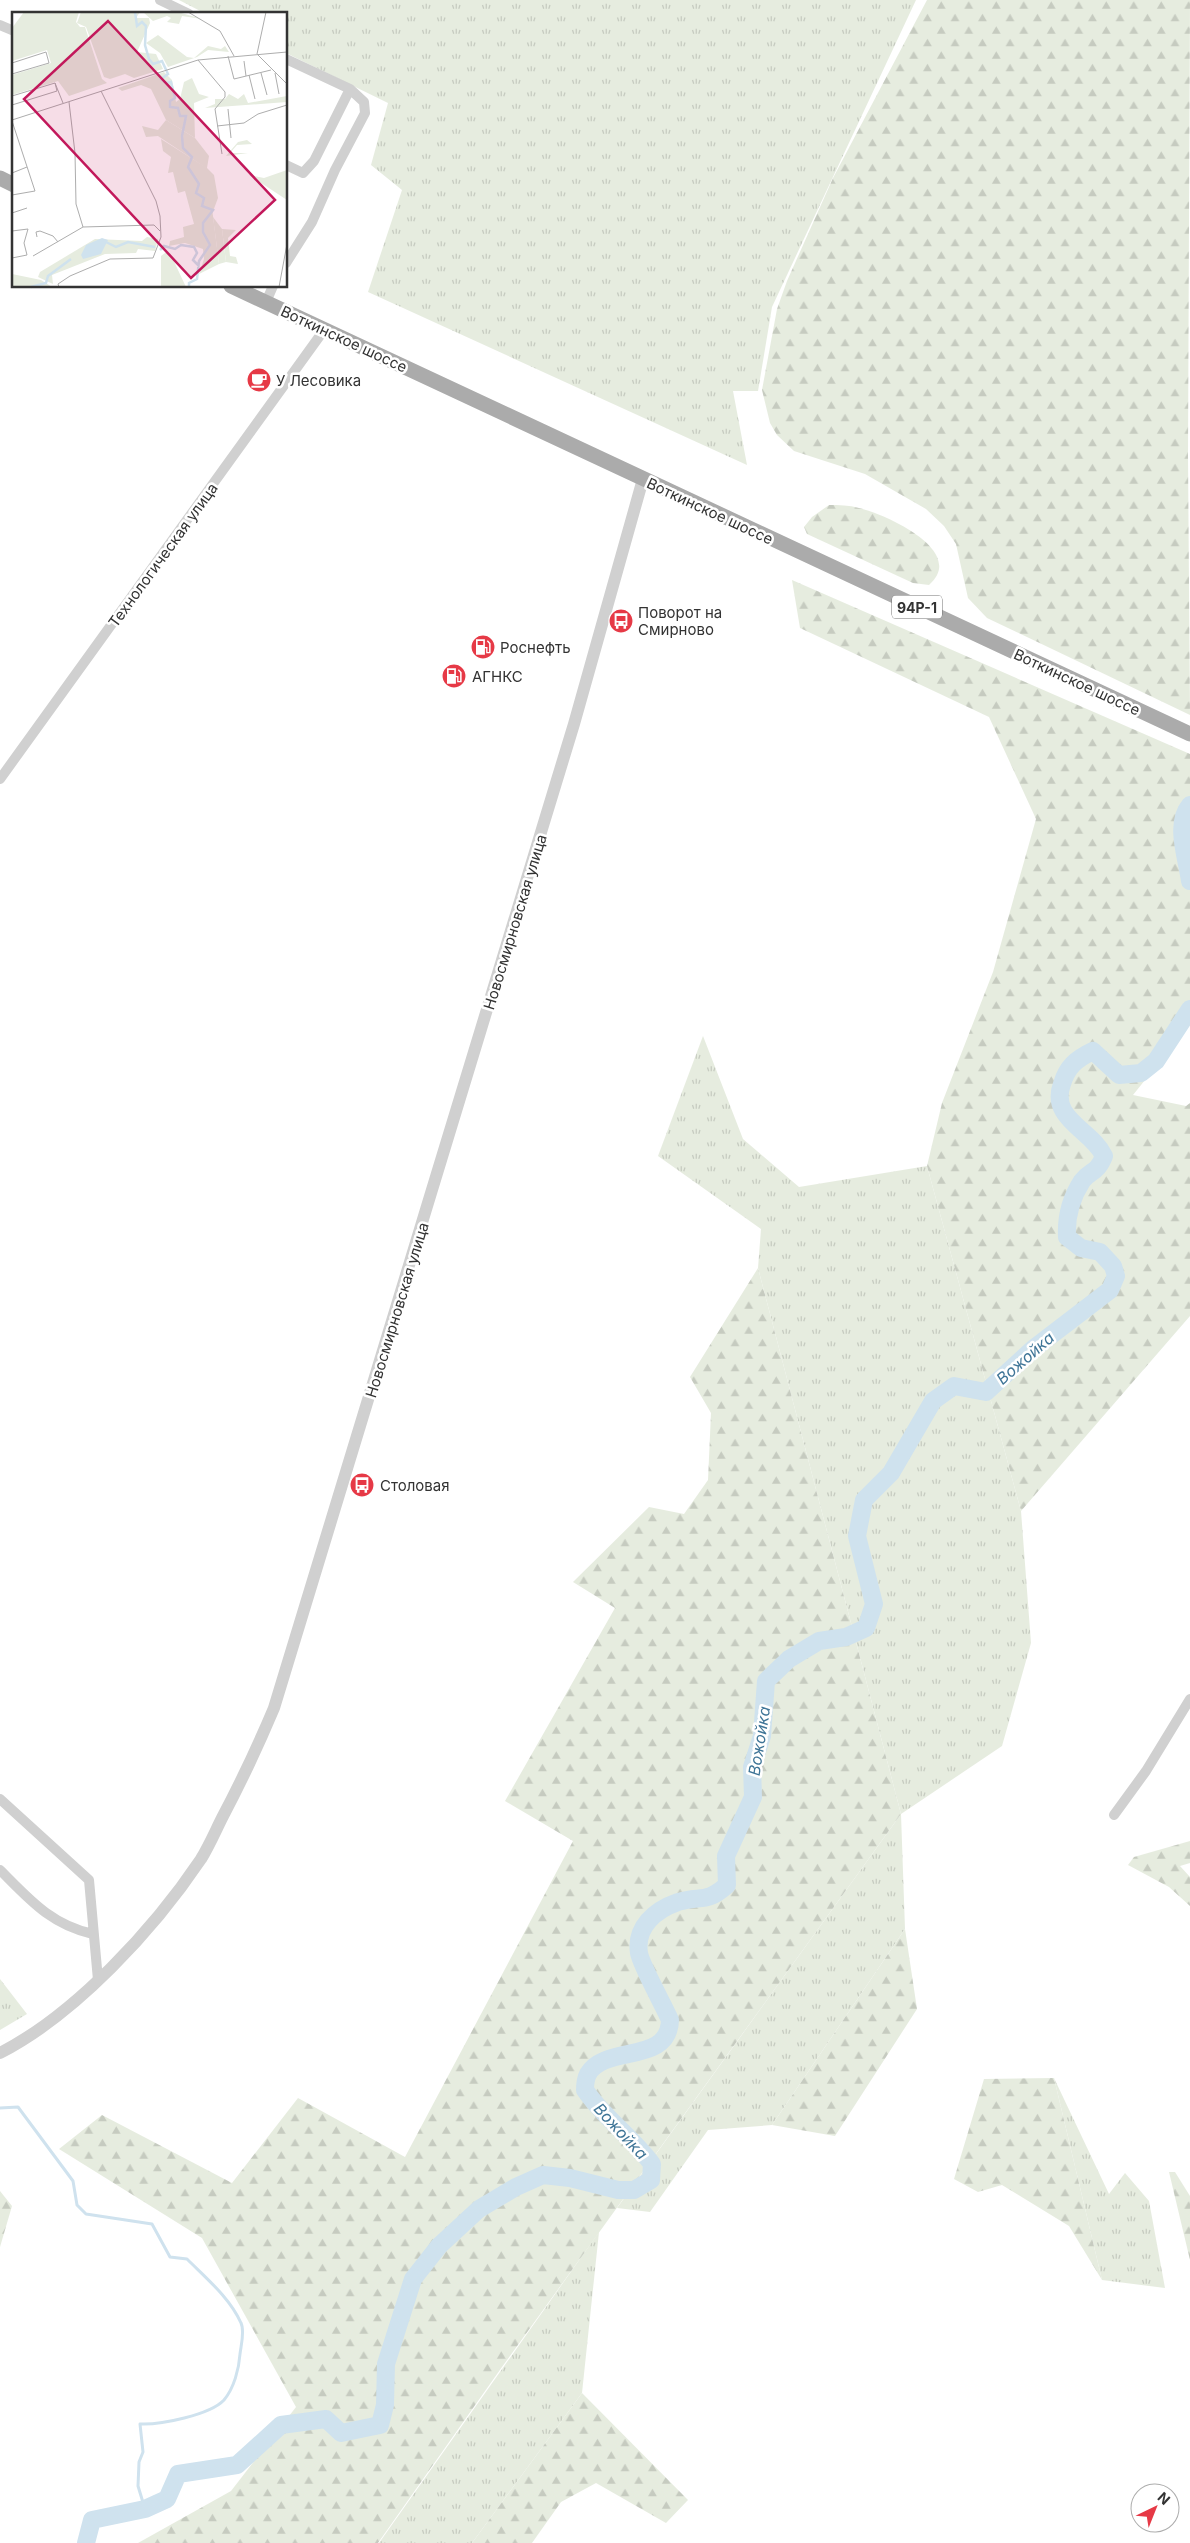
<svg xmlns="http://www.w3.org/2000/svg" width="1190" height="2543" viewBox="0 0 1190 2543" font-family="Inter,sans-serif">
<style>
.grass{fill:url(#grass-tufts)}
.forest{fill:url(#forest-firs)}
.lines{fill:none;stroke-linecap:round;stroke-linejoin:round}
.stream{stroke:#cfe2ee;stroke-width:3}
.river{stroke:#cfe2ee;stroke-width:18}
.minor{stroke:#d0d0d0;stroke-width:10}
.tertiary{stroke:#d0d0d0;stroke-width:12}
.primary{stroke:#ababab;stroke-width:15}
.labels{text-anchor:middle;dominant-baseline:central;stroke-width:5;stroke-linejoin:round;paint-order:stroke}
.shield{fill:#fff;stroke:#707070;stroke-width:1}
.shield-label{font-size:14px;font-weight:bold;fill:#333}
.street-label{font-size:15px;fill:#333;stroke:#fff}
.poi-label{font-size:15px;fill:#333;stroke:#fff;text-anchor:start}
.water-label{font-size:16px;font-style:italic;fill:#3f7597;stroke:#fff}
.inset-river{fill:none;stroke:#cfe2ee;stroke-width:2.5}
.inset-road{fill:none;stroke:#adadad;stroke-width:1}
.view{fill:#c2185b;fill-opacity:0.15;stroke:#c2185b;stroke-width:2.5}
.inset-edge{fill:none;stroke:#333;stroke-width:2.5}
</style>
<defs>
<pattern id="grass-tufts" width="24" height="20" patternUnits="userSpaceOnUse" patternTransform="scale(1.25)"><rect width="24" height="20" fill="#e6ecdf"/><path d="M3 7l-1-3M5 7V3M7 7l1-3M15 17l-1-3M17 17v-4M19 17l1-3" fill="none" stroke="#c6cbc0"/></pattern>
<pattern id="forest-firs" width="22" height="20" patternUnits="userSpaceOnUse" patternTransform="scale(1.25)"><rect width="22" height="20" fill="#e6ecdf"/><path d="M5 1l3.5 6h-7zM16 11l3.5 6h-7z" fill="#c6cbc0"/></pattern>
</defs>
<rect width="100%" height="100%" fill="#fff"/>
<path class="grass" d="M179,0H916L772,307L758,391H733L747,465L368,292L402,190L371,165L388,103L286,53V14H206Z
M703,1036L743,1139L799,1187L927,1166L1021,1511L1031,1643L1002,1746L901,1814L905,1929L772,2125L708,2130L650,2212L617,2208L901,1814L758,1268L761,1229L658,1156Z
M0,1979L27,2014L0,2030Z
M1054,2078L1109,2194L1125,2173L1149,2201L1165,2288L1102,2280Z
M599,2232L582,2393L472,2543H379Z"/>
<path class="forest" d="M927,0H1190L1188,455L1190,715L987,618L968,598L956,544L944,526L926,509L865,474L794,451L777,435L770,423L762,390L777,309L787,281L833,178Z
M829,505C839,505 849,505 859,508C885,514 968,551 929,585L913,583L807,534L804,527L812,517Z
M792,580L1190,754V1024L1133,1095L1186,1106L1190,1103V1316L1021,1511L927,1166L942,1103L993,972L1036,819L989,717L800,628Z
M758,1268L901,1814L502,2367L378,2543H138L231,2491L296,2407L202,2238L59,2149L102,2115L232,2183L298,2098L405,2157L573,1841L505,1801L615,1608L573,1582L649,1507L684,1514L708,1480L711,1413L690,1377Z
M1190,1841V1863L1180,1866L1190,1877V1906L1169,1887L1128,1865L1134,1857Z
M905,1929L917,2009L835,2136L772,2125Z
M1054,2078L1102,2280L1069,2226L1002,2185L978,2192L954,2179L984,2079Z
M1169,2172H1175L1190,2196V2260Z
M0,2191L12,2206L0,2247Z
M582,2393L688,2500L666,2523L596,2483L561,2502L532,2543H472Z"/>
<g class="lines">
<path class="stream" d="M0,2108L18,2107L73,2181L77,2205L86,2214L152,2224L170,2257L187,2259C206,2278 230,2298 241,2323C245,2331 241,2345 240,2354C239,2369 234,2388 224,2400C210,2415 160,2425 140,2424L143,2452L139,2462L138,2486L145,2509"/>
<path class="river" d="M1190,805C1174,824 1187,858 1190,881
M86,2543L92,2520L145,2509L167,2499L178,2474L237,2465L281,2425L326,2419L341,2433L380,2425L385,2405L386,2364L413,2279L439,2246L479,2209L516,2187L543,2175L570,2178L618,2190H634L651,2180L652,2164C632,2137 604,2118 585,2090C585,2085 586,2078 588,2074C605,2044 669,2065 670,2020C664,2006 641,1965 639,1953C635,1927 655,1910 678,1902C701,1895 706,1904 727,1885L726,1856L753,1797L752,1767L762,1736L766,1681L789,1659L819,1641L846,1637L866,1628L874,1604L857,1536L864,1500L891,1473L933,1401L954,1386L986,1392L1033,1349L1110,1290L1116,1276L1113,1266L1100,1252L1081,1248L1067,1237C1066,1218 1071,1198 1082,1181C1090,1170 1097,1174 1104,1156C1092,1130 1049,1119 1062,1084C1067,1067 1076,1059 1093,1051L1119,1075L1141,1073L1156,1061L1190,1009"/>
<path class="minor" d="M160,0L189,14
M0,25L14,31
M286,59L350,89L364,102L365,113L335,170L312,222L286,263
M286,165L303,173L314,161L350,89
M266,302L273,286
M0,779L324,330
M0,1799L89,1880L98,1980
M1114,1815L1146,1771L1190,1699
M0,1870C29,1899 51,1925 93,1934"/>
<path class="tertiary" d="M0,2053C76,2014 154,1929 201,1859C209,1846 215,1832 222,1818C241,1782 258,1746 274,1708L574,724L643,479"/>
<path class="primary" d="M0,178L14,185
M231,286L1190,734"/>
</g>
<defs>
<symbol id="cafe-disc" viewBox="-11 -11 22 22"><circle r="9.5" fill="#e63946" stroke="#fff"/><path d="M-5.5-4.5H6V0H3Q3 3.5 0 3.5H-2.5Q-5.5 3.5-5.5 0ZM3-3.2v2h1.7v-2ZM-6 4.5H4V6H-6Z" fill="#fff"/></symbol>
<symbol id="bus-disc" viewBox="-11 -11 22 22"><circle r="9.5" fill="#e63946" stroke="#fff"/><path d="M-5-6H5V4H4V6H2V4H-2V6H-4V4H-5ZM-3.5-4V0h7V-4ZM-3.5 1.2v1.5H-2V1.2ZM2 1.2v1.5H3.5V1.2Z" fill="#fff"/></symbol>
<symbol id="fuel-disc" viewBox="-11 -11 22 22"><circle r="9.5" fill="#e63946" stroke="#fff"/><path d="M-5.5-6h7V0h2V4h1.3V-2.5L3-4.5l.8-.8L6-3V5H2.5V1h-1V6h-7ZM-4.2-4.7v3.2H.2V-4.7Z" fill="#fff"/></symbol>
</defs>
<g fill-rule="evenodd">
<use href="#cafe-disc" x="245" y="366" width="28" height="28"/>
<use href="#bus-disc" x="607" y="607" width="28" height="28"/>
<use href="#fuel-disc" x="469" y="633" width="28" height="28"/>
<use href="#fuel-disc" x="440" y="662" width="28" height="28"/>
<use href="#bus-disc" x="348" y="1471" width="28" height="28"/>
</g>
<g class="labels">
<rect class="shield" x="892" y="595.5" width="50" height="23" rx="4"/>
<g class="shield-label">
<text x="917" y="607">94Р-1</text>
</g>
<g class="street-label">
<text transform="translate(344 339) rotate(25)">Воткинское шоссе</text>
<text transform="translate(710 511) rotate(25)">Воткинское шоссе</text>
<text transform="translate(163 555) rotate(-54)">Технологическая улица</text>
<text transform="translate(1077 682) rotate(25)">Воткинское шоссе</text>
<text transform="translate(515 922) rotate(-73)">Новосмирновская улица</text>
<text transform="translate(397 1310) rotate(-73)">Новосмирновская улица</text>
</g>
<g class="poi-label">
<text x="276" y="380">У Лесовика</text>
<text x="638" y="612">Поворот на<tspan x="638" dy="17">Смирново</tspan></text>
<text x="500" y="647">Роснефть</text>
<text x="472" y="676">АГНКС</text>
<text x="380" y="1485">Столовая</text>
</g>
<g class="water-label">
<text transform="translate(1025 1358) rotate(-41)">Вожойка</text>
<text transform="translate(759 1741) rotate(-81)">Вожойка</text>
<text transform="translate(621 2131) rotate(47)">Вожойка</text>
</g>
</g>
<g transform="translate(12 12)">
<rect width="275" height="275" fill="#fff"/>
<path d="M12,0H67L64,10L68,15H73L90,67L95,71L57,84L46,69L0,83V63L39,51L35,38L0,49V16ZM154,108L183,126L197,144L195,156L202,163L206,186L200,202L194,156L146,124L134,125L130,114L146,118ZM201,205L210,217L214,250L207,252ZM135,225L146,227L143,239L126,237L124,241L93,242L40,263L41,272L26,265L28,260L83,227L130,229ZM0,262L29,268L40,275H0Z" fill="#e6ecdf"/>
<path d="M69,0H128L124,6H137L138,11L125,40L144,42L151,57L122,66L113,62L98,67L92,65L74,15L65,11ZM131,0H166L190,7L170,4L167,12L155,10L159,6L155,4L141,9ZM146,23L175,45L182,46L196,34L209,37L213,34L217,40L196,38L185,45L156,55L148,41L134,31ZM152,60L160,68L164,90L168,87L172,70L180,66L187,82L197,85L182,91L183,126L154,108L139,77L129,73L110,79L106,76ZM217,82L226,87L232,82L236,91L275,84V90L193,96L203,92V87H213ZM149,127L195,156L207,252L187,262L192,247L191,237L173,231L157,234L158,229L172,225L171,215L182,212L173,179L166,181L161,160L156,161L159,145L151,139ZM235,128L240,132L225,133L218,141H236L214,144L226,130ZM275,158V188L237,163L252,166ZM210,217L224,218L216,226L218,244L224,245L226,252L214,250ZM153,241H158L174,275H149V244Z" fill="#e6ecdf"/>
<path d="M90,226L96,228L89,242L71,247L69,243L74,233Z" fill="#cfe2ee"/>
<path class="inset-river" d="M123,0L125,14L130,10L134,14L133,33L137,47L141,52L150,49L156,62L149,67L154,71L159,70L163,86L158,89V95L166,96L168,104H174L170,124L171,136L180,145L176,155L187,172L184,181L192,186L190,194L201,198L191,211V220L198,233L187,249L185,267L177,271V275M94,230L104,235L116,230L143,235M148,238L152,234L163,237L169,233L182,235L185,241L181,248L187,254M19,275L34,271L36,264L59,247"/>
<path class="inset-road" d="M176,0L208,19L222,44M254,0L245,42L275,72M216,44L222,67L259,58M186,48L213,80V85L203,97L210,142M232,49L234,64M0,51L34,40L37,51L0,62M249,61L255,83M263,61L267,82M237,63L243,87M43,71L51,91M0,84L43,71M57,90L63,141L64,192L71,215M0,93L45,79L43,71M216,97L219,126M0,108L186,48L275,40M0,109L23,179L0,183M205,114L232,111L246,102L275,93M0,161L15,155M0,201L15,196M0,219L16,217L12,231L15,243L0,246M25,225L24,220L28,219L41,224L46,230M21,244L71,215L142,213L148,219M47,275L46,272L58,264L98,247L141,246L149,225L148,204L144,189L89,79M267,275L275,232"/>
<path class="view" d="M96,9L263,188L179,266L12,87Z"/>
<rect width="275" height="275" class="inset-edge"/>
</g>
<g transform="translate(1155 2508) rotate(43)"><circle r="24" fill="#ffffff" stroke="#adadad"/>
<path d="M0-4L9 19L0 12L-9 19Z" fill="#e63946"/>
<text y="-8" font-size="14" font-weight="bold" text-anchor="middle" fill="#333333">N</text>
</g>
</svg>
